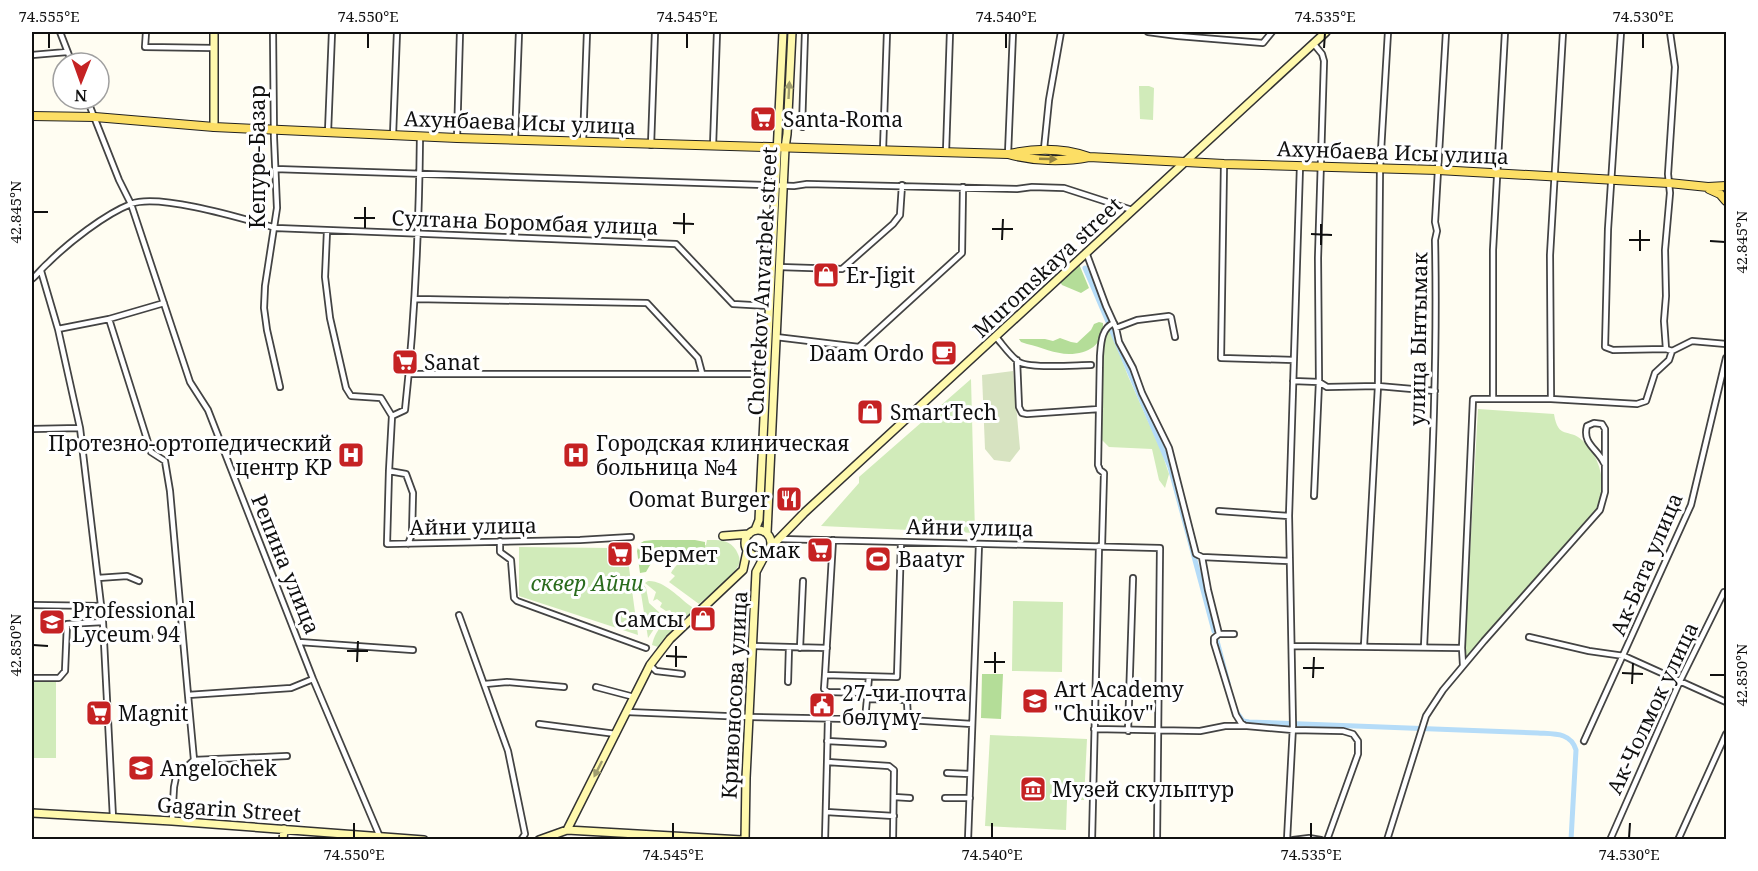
<svg xmlns="http://www.w3.org/2000/svg" width="1758" height="871" viewBox="0 0 1758 871" font-family="'Noto Serif',serif">
<style>
.green{fill:#d1ebba}
.forest{fill:#b4dd98}
.cemetery{fill:#d7e3c1}
.lines{fill:none;stroke-linecap:round;stroke-linejoin:round}
.canal{stroke:#b5dcf8;stroke-width:5}
.street-casing{stroke:#434343;stroke-width:8}
.secondary-casing{stroke:#323232;stroke-width:10}
.primary-casing{stroke:#212121;stroke-width:10}
.street{stroke:#fff;stroke-width:4.5}
.secondary{stroke:#fff9ad;stroke-width:7}
.primary{stroke:#fcde65;stroke-width:8}
.oneway{fill:#9f9c6e}
.oneway2{fill:#92813f}
.ticks{fill:none;stroke:#101010;stroke-width:2}
.labels{text-anchor:middle;dominant-baseline:central;stroke-width:6;stroke-linejoin:round;paint-order:stroke}
.poi-label{font-size:21px;fill:#101010;stroke:#fff;text-anchor:start}
.street-label{font-size:21px;fill:#101010;stroke:#fff}
.park-label{font-size:21px;font-style:italic;fill:#2a6b1d;stroke:#fff}
.neatline{fill:none;stroke:#101010;stroke-width:2}
.ticks-label{font-size:15px;text-anchor:middle;fill:#101010}
</style>
<rect width="100%" height="100%" fill="#fffdf2"/>
<path class="green" d="M1139,86H1149L1154,88L1153,120L1140,119Z
M1109,327L1128,376L1162,453L1169,474L1165,488L1159,480L1152,449L1109,447L1100,438C1103,408 1095,352 1109,327Z
M971,379L975,533L821,526L859,483V477Z
M1478,409L1554,414C1558,440 1569,428 1582,440C1599,454 1606,481 1600,502C1598,508 1594,513 1590,518L1465,658V641Z
M707,540C718,540 729,539 736,550C738,554 741,559 739,564C736,574 708,596 699,604L669,582L675,576L671,573C677,562 685,561 688,547L706,545Z
M519,547L612,548L614,562L628,560L638,635L519,596Z
M648,581C664,580 679,598 692,607L691,613L676,627L673,621L672,613L670,610L666,611L660,607L662,603L657,599L653,601L656,592L645,583Z
M643,584L646,588L649,603L661,614L660,620L648,638L640,587Z
M1013,601L1063,602L1062,672L1012,671Z
M665,622L673,629L658,647L652,645C654,636 658,629 665,622Z
M32,681H56V758H32Z
M990,735L1087,739L1084,800H1067L1066,830L985,826Z"/>
<path class="forest" d="M1079,264L1089,288L1081,293L1062,285L1060,282Z
M1099,322L1103,323C1104,344 1089,354 1069,354C1055,354 1041,347 1027,344L1021,342L1019,339H1045L1053,341L1060,338L1071,342L1077,343L1091,330L1094,324Z
M653,540H695L705,542V547L702,552H695L688,548L685,558L677,555L661,546L646,572L640,573L637,551L639,544L644,541Z
M982,674H1003L1001,719L981,718Z"/>
<path class="cemetery" d="M1013,371L1020,449L1010,462L994,460L985,449L982,375Z"/>
<g class="lines">
<path class="canal" d="M1085,268L1170,467L1214,631
M1217,641L1228,683
M1238,714L1243,721L1249,722L1538,733C1553,734 1571,732 1576,750L1571,840"/>
<defs>
<path id="street" d="M60,32L72,63
M146,32L145,47L214,48
M273,32L274,138L277,208L265,286L264,308L267,330L280,387
M1148,32L1178,36L1263,43L1272,32
M1621,32L1608,229L1605,347L1613,350L1666,349L1672,351L1692,341L1726,344
M1313,43L1322,54L1324,61L1318,258L1319,382L1314,496
M32,55L67,52
M87,99L119,180L131,204L190,382L208,410L313,679L380,837
M802,127L805,32
M328,132L332,32
M393,135L397,32
M457,138L460,32
M515,140L519,32
M583,142L587,32
M651,145L655,32
M713,146L717,32
M1044,149L1049,100L1061,32
M883,150L887,32
M946,152L950,32
M1008,154L1013,32
M1224,164L1221,358L1294,360
M275,169L794,186L807,184L1017,189L1032,187L1064,188L1132,210
M327,231L325,277L330,318L346,388L351,396L381,398L392,416
M1086,252L1106,306L1116,328L1119,342L1133,368L1142,393L1169,448L1196,554L1202,557
M779,267L842,269L893,224L900,215L902,185
M41,271L58,329L80,428L103,622L113,818
M32,279C38,274 42,268 48,263C68,243 105,214 131,204C159,193 244,219 276,228L676,244L733,304L769,306
M415,299L647,303L698,358L702,373
M109,319L151,452L165,461L170,491L188,695L291,688L313,679
M1116,328L1137,320L1169,316L1171,317L1175,337
M58,329L109,319L164,303
M776,337L859,347L962,253L963,187
M996,337C1003,345 1010,356 1019,362C1030,369 1076,365 1091,365
M1666,349L1664,321L1666,296L1665,250L1670,193L1668,174L1675,67L1670,32
M1017,360L1019,407L1022,413L1027,414L1099,409
M409,374H766
M1293,381L1319,382L1327,387L1378,386L1435,391
M1493,398V250L1505,32
M1551,399L1550,255L1563,32
M32,429L80,428
M389,471L392,416L405,410C415,319 419,228 420,136
M1219,511L1289,516
M779,539L1160,548L1157,840
M833,540L825,675L897,677L901,542
M500,541V552L511,560L514,598L517,601L646,648
M408,544L412,534L413,493L406,474L389,471L387,544L580,540L631,537
M1102,546L1104,473L1100,470L1098,465L1100,356C1101,344 1101,328 1114,323
M98,578L127,576L139,581
M32,605L101,606
M459,615L508,751L525,834L521,840
M1219,634L1208,590L1202,557L1289,561
M1234,634H1219L1214,638V643L1236,715L1241,723L1244,725
M103,637L145,632L149,637
M1529,637L1589,651L1624,656L1726,702
M299,642L413,650
M752,646L827,648
M1292,646L1462,648
M1364,646L1378,386L1380,168L1388,32
M1424,647C1430,511 1438,376 1435,240L1437,231L1435,222L1446,32
M800,648L803,581
M650,665L656,671L682,674
M1463,665L1462,648L1473,399H1551L1637,404L1646,401L1655,373L1669,360L1672,351
M825,675L824,689L828,692L868,693
M32,678H59L65,671L67,624L103,622
M788,682L789,647
M485,684L507,682L564,687
M596,687L634,697
M188,695L194,760L287,756
M867,699L906,700L907,701L908,720
M627,712L749,717L908,720L972,724
M865,720L869,677
M539,724L616,734
M1094,729L1200,731L1225,726H1247L1293,730L1343,731L1353,734L1358,741V754L1327,840
M1128,731L1133,578
M827,741L883,744
M1584,741L1691,505L1726,358
M827,762L828,718
M947,773L970,774
M894,797L910,798
M945,798H970
M826,812L894,816
M172,821L174,787L176,777L194,760
M825,840L827,762L889,766L894,770L893,840
M968,840L979,544
M1092,840L1099,546
M1287,840L1293,726L1289,516L1300,166
M1293,840L1309,838L1321,840
M1387,840L1426,716L1443,690L1484,641L1600,510L1605,492V429L1602,424L1594,423L1587,426C1582,444 1598,449 1604,463
M1610,840L1680,681L1724,592H1726
M1678,840L1726,734"/>
<path id="secondary" d="M214,32V127
M745 543a13 13 0 1 1 26 0a13 13 0 1 1-26 0Z
M755,530L759,520L783,32
M767,533L785,148L787,134L792,32
M723,536L749,534
M771,547L804,513L1326,32
M32,813L172,821L424,840
M567,830L650,665L670,639L743,570L747,551
M283,840L284,829
M539,840L567,830L742,840
M745,840L746,778L756,572L765,555"/>
<path id="primary" d="M32,116L95,117L214,127L457,138L1008,154C1033,161 1063,162 1089,157L1224,164L1438,170L1669,183L1708,187L1726,186
M1009,154C1036,148 1063,148 1089,157
M1709,189L1720,194L1726,201"/>
</defs>
<use href="#street" class="street-casing"/>
<use href="#secondary" class="secondary-casing"/>
<use href="#primary" class="primary-casing"/>
<use href="#street" class="street"/>
<use href="#secondary" class="secondary"/>
<use href="#primary" class="primary"/>
</g>
<defs><path id="oneway-solid" d="M-6-.8H1V-3.2L6.5 0L1 3.2V.8H-6Z" transform="scale(1.5)"/></defs>
<g class="oneway">
<use href="#oneway-solid" transform="translate(789 90) rotate(-87)"/>
<use href="#oneway-solid" transform="translate(598 769) rotate(117)"/>
</g>
<use class="oneway2" href="#oneway-solid" transform="translate(1048 159) rotate(2)"/>
<path class="ticks" d="M49,48V33M368,48V33M687,48V33M1006,48V33M1324,48L1325,33M1643,48V33M33,212H48M354,218H375M673,223L694,224M365,228V207M992,229H1013M684,234V213M1311,234L1332,235M1002,240L1003,219M1629,240H1650M1710,241L1725,242M1321,245V224M1640,251V230M33,645L48,646M347,651H368M666,656L687,657M357,662L358,641M984,662H1005M676,667V646M1303,668H1324M995,673V652M1622,673L1643,674M1710,675H1725M1313,678L1314,657M1632,684L1633,663M354,838V823M673,838V823M992,838V823M1311,838V823M1629,838L1630,823"/>
<defs>
<symbol id="supermarket-square" viewBox="-11 -11 22 22"><rect x="-9" y="-9" width="18" height="18" rx="4" fill="#c52223" stroke="#fff"/><path d="M-6-5.5h2.5l.6 2H6L4.5 2H-2.5L-4.4-4H-6ZM-1.5 3.2a1.3 1.3 0 1 0 .1 0ZM3 3.2a1.3 1.3 0 1 0 .1 0Z" fill="#fff"/></symbol>
<symbol id="shop-square" viewBox="-11 -11 22 22"><rect x="-9" y="-9" width="18" height="18" rx="4" fill="#c52223" stroke="#fff"/><path d="M-5-2.5h2.3a2.7 3.5 0 0 1 5.4 0H5L5.5 6h-11ZM-1.5-2.5h3a1.5 2.3 0 0 0-3 0Z" fill="#fff"/></symbol>
<symbol id="cafe-square" viewBox="-11 -11 22 22"><rect x="-9" y="-9" width="18" height="18" rx="4" fill="#c52223" stroke="#fff"/><path d="M-5.5-4.5H6V0H3Q3 3.5 0 3.5H-2.5Q-5.5 3.5-5.5 0ZM3-3.2v2h1.7v-2ZM-6 4.5H4V6H-6Z" fill="#fff"/></symbol>
<symbol id="hospital-square" viewBox="-11 -11 22 22"><rect x="-9" y="-9" width="18" height="18" rx="4" fill="#c52223" stroke="#fff"/><path d="M-5-5h3v3.5h4V-5h3V5h-3V1.5h-4V5h-3Z" fill="#fff"/></symbol>
<symbol id="restaurant-square" viewBox="-11 -11 22 22"><rect x="-9" y="-9" width="18" height="18" rx="4" fill="#c52223" stroke="#fff"/><path d="M-5-6h1v4h1v-4h1v4h1v-4h1v5L-1.5 .5V6h-2V.5L-5-1ZM5-6V6H3V1.5H1.5Q1.5-4 5-6Z" fill="#fff"/></symbol>
<symbol id="stadium-square" viewBox="-11 -11 22 22"><rect x="-9" y="-9" width="18" height="18" rx="4" fill="#c52223" stroke="#fff"/><path d="M0-5a6.5 5 0 1 0 0 10a6.5 5 0 1 0 0-10ZM-3.5-1.8h7v3.6h-7Z" fill="#fff"/></symbol>
<symbol id="university-square" viewBox="-11 -11 22 22"><rect x="-9" y="-9" width="18" height="18" rx="4" fill="#c52223" stroke="#fff"/><path d="M0-5L7-2L0 1L-7-2ZM-4 1L0 2.5L4 1V4Q0 6-4 4Z" fill="#fff"/></symbol>
<symbol id="civic-square" viewBox="-11 -11 22 22"><rect x="-9" y="-9" width="18" height="18" rx="4" fill="#c52223" stroke="#fff"/><path d="M-.6-6.5H3V-4.5H.6V-3L4-1V1h2V6H-6V1h2V-1L-.6-3ZM-1.2 2.5V6h2.4V2.5Z" fill="#fff"/></symbol>
<symbol id="school-square" viewBox="-11 -11 22 22"><rect x="-9" y="-9" width="18" height="18" rx="4" fill="#c52223" stroke="#fff"/><path d="M0-5L7-2L0 1L-7-2ZM-4 1L0 2.5L4 1V4Q0 6-4 4Z" fill="#fff"/></symbol>
<symbol id="museum-square" viewBox="-11 -11 22 22"><rect x="-9" y="-9" width="18" height="18" rx="4" fill="#c52223" stroke="#fff"/><path d="M0-6L6-3V-2H-6V-3ZM-5-1h2V3h-2ZM-1-1h2V3h-2ZM3-1h2V3H3ZM-6 4H6V6H-6Z" fill="#fff"/></symbol>
</defs>
<g fill-rule="evenodd">
<use href="#supermarket-square" x="748" y="104" width="30" height="30"/>
<use href="#shop-square" x="811" y="260" width="30" height="30"/>
<use href="#cafe-square" x="929" y="338" width="30" height="30"/>
<use href="#supermarket-square" x="390" y="347" width="30" height="30"/>
<use href="#shop-square" x="855" y="397" width="30" height="30"/>
<use href="#hospital-square" x="336" y="440" width="30" height="30"/>
<use href="#hospital-square" x="561" y="440" width="30" height="30"/>
<use href="#restaurant-square" x="774" y="484" width="30" height="30"/>
<use href="#supermarket-square" x="805" y="535" width="30" height="30"/>
<use href="#supermarket-square" x="605" y="539" width="30" height="30"/>
<use href="#stadium-square" x="863" y="544" width="30" height="30"/>
<use href="#shop-square" x="688" y="604" width="30" height="30"/>
<use href="#university-square" x="37" y="607" width="30" height="30"/>
<use href="#university-square" x="1020" y="686" width="30" height="30"/>
<use href="#civic-square" x="807" y="690" width="30" height="30"/>
<use href="#supermarket-square" x="84" y="698" width="30" height="30"/>
<use href="#school-square" x="126" y="753" width="30" height="30"/>
<use href="#museum-square" x="1018" y="774" width="30" height="30"/>
</g>
<g class="labels">
<g class="poi-label">
<text x="783" y="119">Santa-Roma</text>
<text x="846" y="275">Er-Jigit</text>
<text x="924" y="353" text-anchor="end">Daam Ordo</text>
<text x="424" y="362">Sanat</text>
<text x="890" y="412">SmartTech</text>
<text x="332" y="443" text-anchor="end">Протезно-ортопедический<tspan x="332" dy="24">центр КР</tspan></text>
<text x="596" y="443">Городская клиническая<tspan x="596" dy="24">больница №4</tspan></text>
<text x="770" y="499" text-anchor="end">Oomat Burger</text>
<text x="800" y="550" text-anchor="end">Смак</text>
<text x="640" y="554">Бермет</text>
<text x="898" y="559">Baatyr</text>
<text x="72" y="610">Professional<tspan x="72" dy="24">Lyceum 94</tspan></text>
<text x="684" y="619" text-anchor="end">Самсы</text>
<text x="1054" y="689">Art Academy<tspan x="1054" dy="24">"Chuikov"</tspan></text>
<text x="842" y="693">27-чи почта<tspan x="842" dy="24">бөлүмү</tspan></text>
<text x="118" y="713">Magnit</text>
<text x="160" y="768">Angelochek</text>
<text x="1052" y="789">Музей скульптур</text>
</g>
<g class="street-label">
<text transform="translate(520 122) rotate(2)">Ахунбаева Исы улица</text>
<text transform="translate(1393 152) rotate(2)">Ахунбаева Исы улица</text>
<text transform="translate(257 157) rotate(-90)">Кепуре-Базар</text>
<text transform="translate(525 222) rotate(2)">Султана Боромбая улица</text>
<text transform="translate(1047 267) rotate(-43)">Muromskaya street</text>
<text transform="translate(762 281) rotate(-87)">Chortekov Anvarbek street</text>
<text transform="translate(1418 339) rotate(-89)">улица Ынтымак</text>
<text transform="translate(473 526) rotate(-1)">Айни улица</text>
<text transform="translate(970 527) rotate(1)">Айни улица</text>
<text transform="translate(286 564) rotate(68)">Репина улица</text>
<text transform="translate(1646 564) rotate(-67)">Ак-Бата улица</text>
<text transform="translate(734 695) rotate(-87)">Кривоносова улица</text>
<text transform="translate(1652 708) rotate(-65)">Ак-Чолмок улица</text>
<text transform="translate(229 809) rotate(4)">Gagarin Street</text>
</g>
<g class="park-label">
<text x="587" y="583">сквер Айни</text>
</g>
</g>
<rect width="1758" height="871" fill="none" stroke="#ffffff" stroke-width="66"/>
<g transform="translate(81 81) rotate(181)"><circle r="28" fill="#ffffff" stroke="#9f9f9f" stroke-width="1.5"/>
<path d="M0-4.5L10 22L0 15L-10 22Z" fill="#c52223"/>
<text y="-9" font-size="16" font-weight="bold" text-anchor="middle" fill="#101010">N</text>
</g>
<rect x="33" y="33" width="1692" height="805" class="neatline"/>
<g class="ticks-label">
<text x="49" y="22">74.555°E</text>
<text x="368" y="22">74.550°E</text>
<text x="687" y="22">74.545°E</text>
<text x="1006" y="22">74.540°E</text>
<text x="1325" y="22">74.535°E</text>
<text x="1643" y="22">74.530°E</text>
<text transform="translate(16 212) rotate(-90)" y="5">42.845°N</text>
<text transform="translate(1742 242) rotate(-90)" y="5">42.845°N</text>
<text transform="translate(16 645) rotate(-90)" y="5">42.850°N</text>
<text transform="translate(1742 675) rotate(-90)" y="5">42.850°N</text>
<text x="354" y="860">74.550°E</text>
<text x="673" y="860">74.545°E</text>
<text x="992" y="860">74.540°E</text>
<text x="1311" y="860">74.535°E</text>
<text x="1629" y="860">74.530°E</text>
</g>
</svg>
